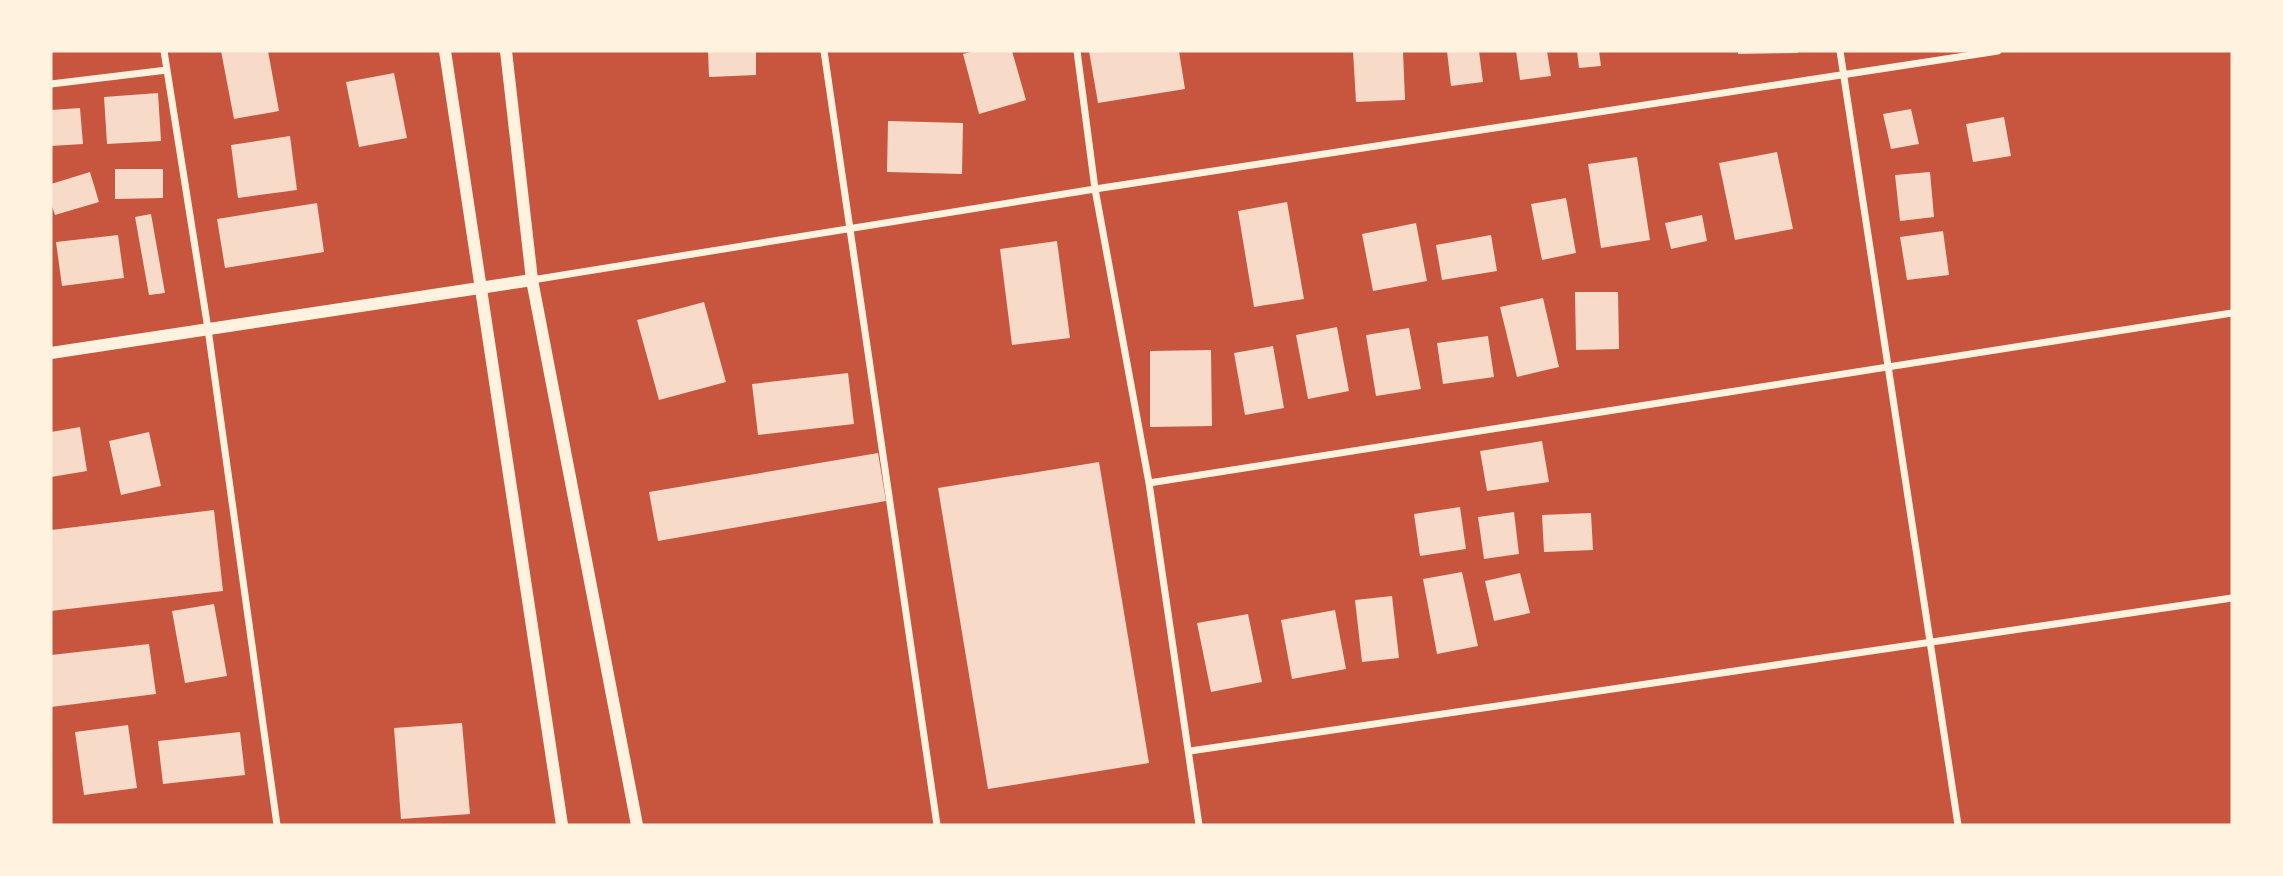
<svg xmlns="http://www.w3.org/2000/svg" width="2283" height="876" viewBox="0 0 2283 876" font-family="'Open Sans',sans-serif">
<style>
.building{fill:#f7dbc8}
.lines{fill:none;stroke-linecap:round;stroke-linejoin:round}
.minor{stroke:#fff3e0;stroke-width:7}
.tertiary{stroke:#fff3e0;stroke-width:12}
</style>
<rect width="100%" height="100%" fill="#c8553d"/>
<path class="building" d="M221,51H268L279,111L234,119Z
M708,51H756V75L709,77Z
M975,51H1012L1026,100L979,114L963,54Z
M1089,51H1179L1185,89L1098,103Z
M1353,51H1403L1405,100L1356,102Z
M1447,51H1479L1483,82L1451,86Z
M1516,51H1547L1551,76L1520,80Z
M1577,51H1599L1601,66L1579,68Z
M1738,51H1798V53L1738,54Z
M394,73L407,138L359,147L346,82Z
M158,93L161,141L107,144L104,97Z
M80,108L83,144L51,146V110Z
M1911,109L1919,144L1891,149L1883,114Z
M2004,117L2011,156L1973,162L1966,124Z
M888,121L963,123L962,174L887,172Z
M290,136L297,190L238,198L231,145Z
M1777,152L1793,229L1735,240L1719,163Z
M1637,157L1650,240L1601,248L1588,164Z
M115,169H163V198L115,199Z
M90,172L99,202L55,215L51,203V184Z
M1930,172L1934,217L1900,221L1895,175Z
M1566,198L1576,253L1542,260L1531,204Z
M1287,202L1304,299L1254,307L1238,211Z
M317,203L324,252L225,268L217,219Z
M151,214L165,293L149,295L135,217Z
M1702,215L1707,241L1671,249L1665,223Z
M1416,223L1427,281L1373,291L1362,234Z
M1943,231L1949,275L1907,280L1900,237Z
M118,235L124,278L62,286L56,242Z
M1491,235L1497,271L1442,280L1436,245Z
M1057,241L1070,338L1012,345L1000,249Z
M1575,292H1618L1619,349L1576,350Z
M1543,298L1559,367L1517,377L1500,307Z
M704,302L726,382L659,400L637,320Z
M1337,327L1349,391L1308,399L1296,335Z
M1409,328L1421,389L1376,396L1366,335Z
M1488,336L1494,377L1443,384L1437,343Z
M1273,346L1284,408L1245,415L1234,353Z
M1211,350L1212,426L1150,427V351Z
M848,373L854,424L758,435L752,384Z
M80,427L87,471L51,477V432Z
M149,432L161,486L121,495L109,441Z
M1542,441L1549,482L1487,491L1480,451Z
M878,453L886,501L658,541L649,492Z
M1099,462L1149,763L988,789L938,488Z
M1460,507L1466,549L1420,556L1414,514Z
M214,510L223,591L51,611V530Z
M1514,512L1519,554L1484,559L1478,517Z
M1591,513L1593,550L1544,552L1542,515Z
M1462,572L1478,646L1437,654L1423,579Z
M1520,573L1530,613L1494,621L1485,581Z
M1392,596L1399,658L1362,662L1355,600Z
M214,604L227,676L185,683L172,611Z
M1335,610L1346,669L1292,679L1281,620Z
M1248,614L1262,682L1211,692L1197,623Z
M149,644L156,694L51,707V655Z
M462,723L470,814L401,819L394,728Z
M128,725L137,788L84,795L75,732Z
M240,732L245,775L163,784L158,741Z"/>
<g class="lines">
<path class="minor" d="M164,51L208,329L277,825
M824,51L937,825
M1077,51L1095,189L1149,483L1199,825
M1840,51L1958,825
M51,84L167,70
M532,280L1095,189L1998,51
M1149,483L2232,313
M1190,751L2232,598"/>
<path class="tertiary" d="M445,51L562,825
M506,51L532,280L637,825
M51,353L532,280"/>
</g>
<rect width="2283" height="876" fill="none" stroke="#fff3e0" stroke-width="105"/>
</svg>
